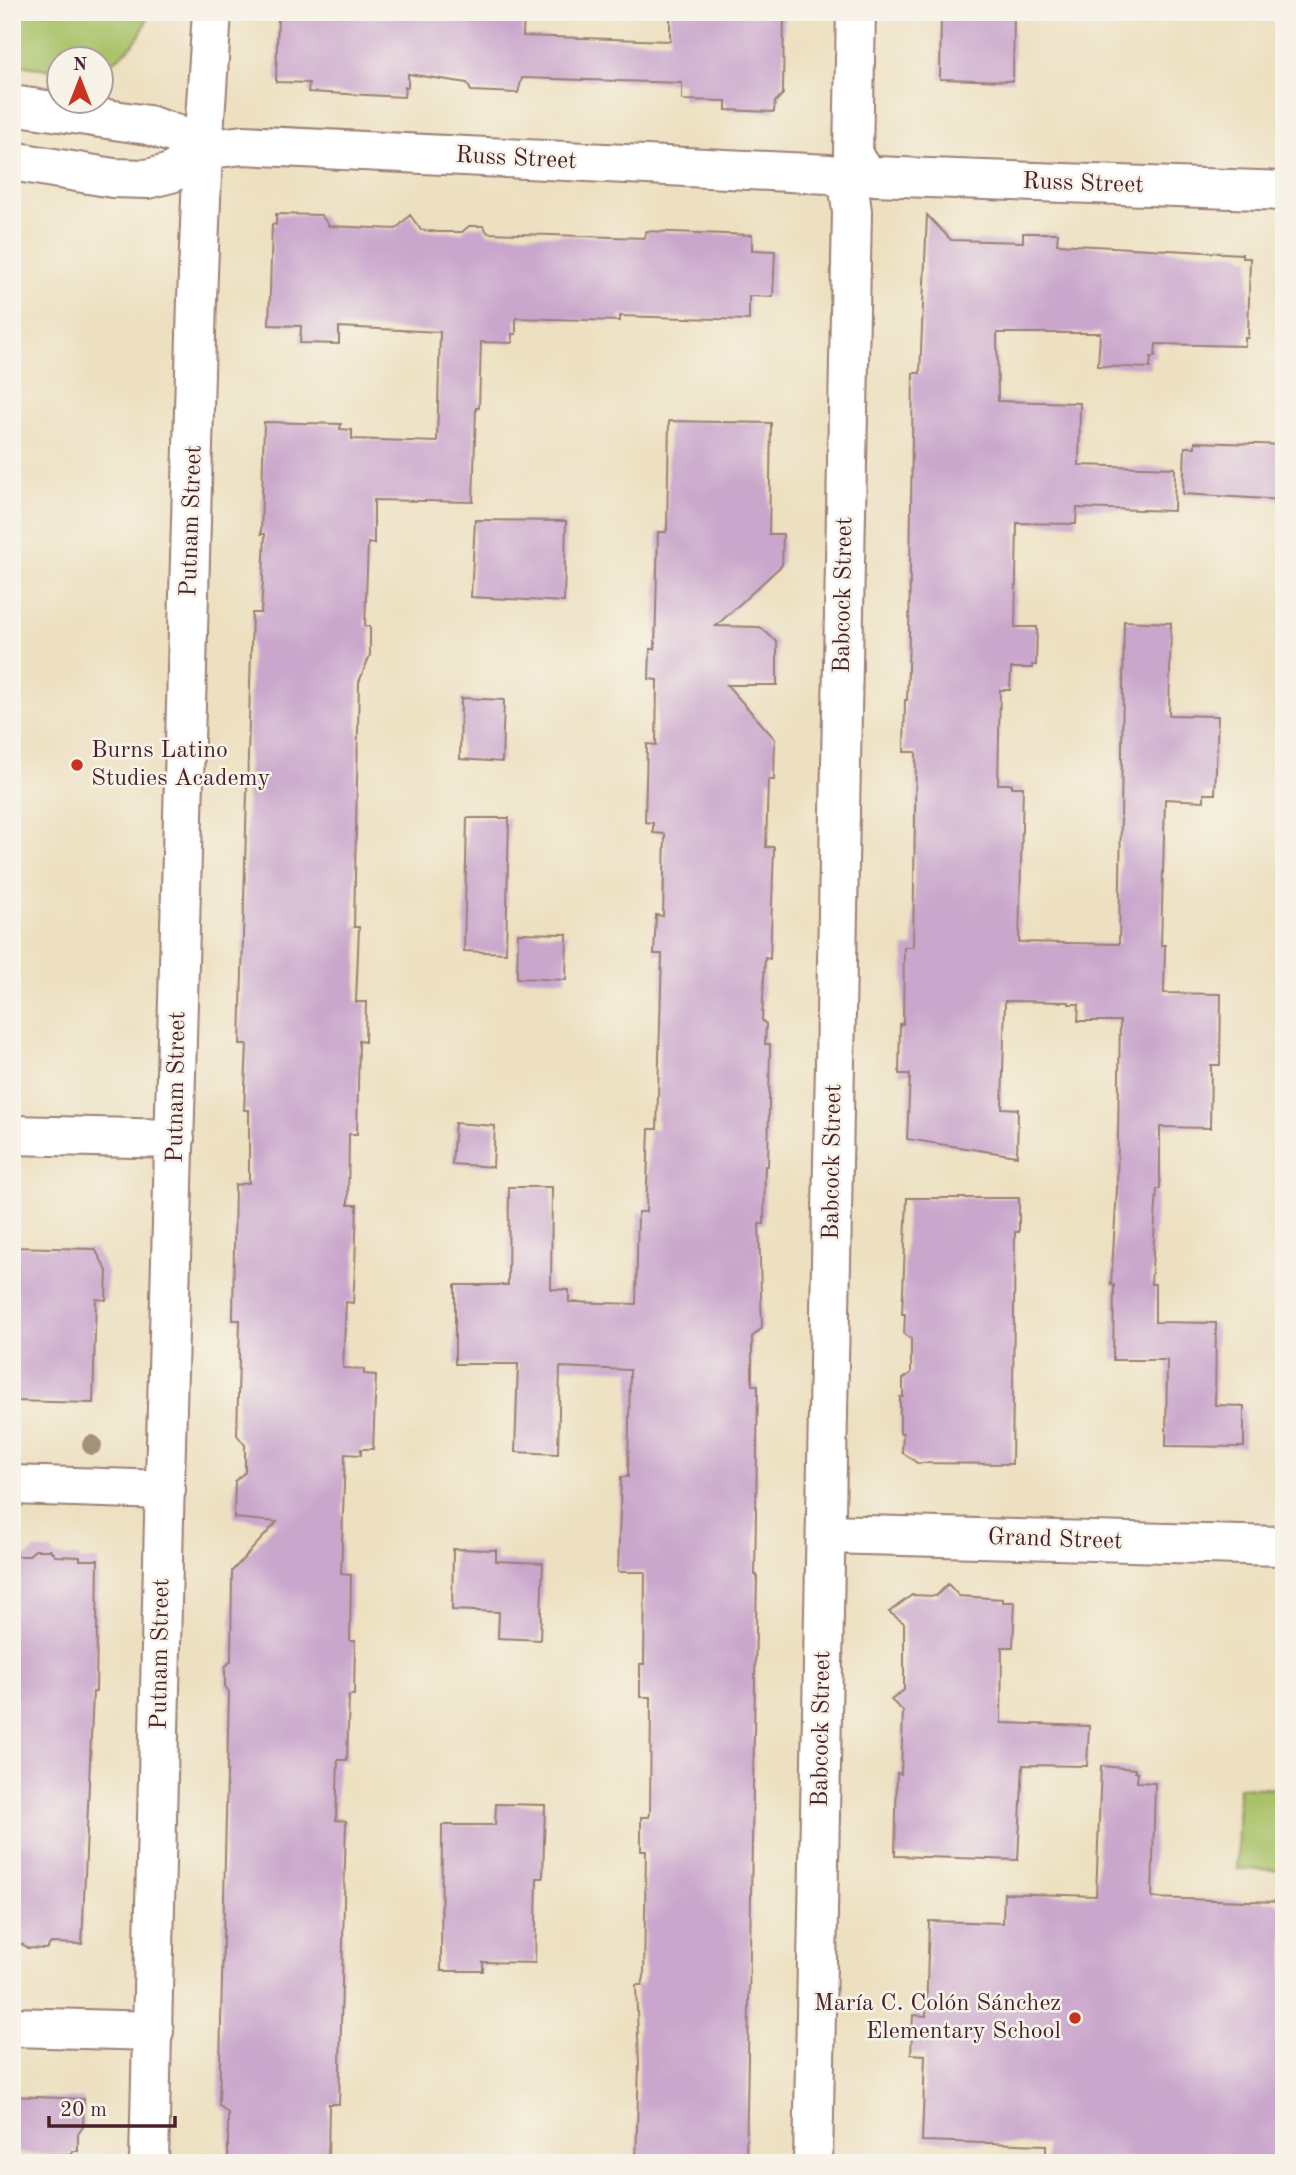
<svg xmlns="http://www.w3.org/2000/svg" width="1296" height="2175" viewBox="0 0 1296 2175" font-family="'Old Standard TT',serif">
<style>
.green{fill:#a8c268;stroke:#79704a;stroke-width:2}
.building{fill:#c9a6cc}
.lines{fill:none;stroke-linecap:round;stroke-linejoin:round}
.minor-casing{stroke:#9c8076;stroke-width:42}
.minor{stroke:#fff;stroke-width:38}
.tree{fill:#a39178}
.poi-dot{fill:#c8321e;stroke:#f7f3e8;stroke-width:2.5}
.labels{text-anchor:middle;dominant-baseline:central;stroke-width:5;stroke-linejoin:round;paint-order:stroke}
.street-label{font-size:24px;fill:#4a1f2b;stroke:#f7f3e8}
.poi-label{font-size:24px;fill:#4a1f2b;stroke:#f7f3e8;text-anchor:start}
</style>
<rect width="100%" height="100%" fill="#f7f3e8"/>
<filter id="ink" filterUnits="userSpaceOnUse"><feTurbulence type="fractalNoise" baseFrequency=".0143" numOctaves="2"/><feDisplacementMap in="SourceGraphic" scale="14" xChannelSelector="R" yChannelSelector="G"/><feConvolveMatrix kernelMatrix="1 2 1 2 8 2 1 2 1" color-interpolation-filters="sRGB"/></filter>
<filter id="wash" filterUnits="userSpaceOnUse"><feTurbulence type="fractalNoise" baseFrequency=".00686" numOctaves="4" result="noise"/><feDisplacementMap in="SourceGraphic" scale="28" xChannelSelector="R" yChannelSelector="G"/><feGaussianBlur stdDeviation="1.57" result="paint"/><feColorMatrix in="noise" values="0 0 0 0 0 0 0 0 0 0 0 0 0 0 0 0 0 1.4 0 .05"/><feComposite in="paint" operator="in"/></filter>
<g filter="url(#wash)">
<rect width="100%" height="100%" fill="#ede0c0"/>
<path class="green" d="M12,12H149C142,40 126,55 102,68V60H60L59,71L12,64Z
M1239,1787L1284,1789V1870L1237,1869Z"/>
<g id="blocks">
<path class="building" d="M278,12H524L523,36L670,41V12H784L783,94L775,102L774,112L726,110V101L682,100V83L522,78L518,93L471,91L467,83L408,74V87H405L404,97L308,92L309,83L276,82Z
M941,12H1014L1013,81L940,79Z
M276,214L321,215L329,226L396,229L410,215L421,230L439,232H462L469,226H483L488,233L519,234L645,238L646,231L752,235V250L775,251L773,297L749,296V320L620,316V321L516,318V334H512V343L481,342L479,408H476L473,502L374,500V544L368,543L365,626H370V655L359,682L354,927H359L356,1002H366L365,1042L359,1041L357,1134H349L348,1205H357L355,1268L353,1303L346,1302L343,1368L364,1369V1374L376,1375L373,1449H361V1455L345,1454L341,1574L351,1575L350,1641H355L354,1695H349L347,1760H338L336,1820L346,1821L340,2065L339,2104H329L328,2163H228V2113L219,2105L229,1692L225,1686V1667L231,1661L232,1571L277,1522L234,1518L235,1481L245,1472V1445L237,1435L240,1320H233L234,1242L235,1185L249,1183V1110H244L247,1044H240L252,613H261L263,580L265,534H261L264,422L341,424L340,429L352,430V439L437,442L440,332L339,327V344L300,343L301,326L269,325L272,224L276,225Z
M927,215L951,240L1023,242V233H1058L1057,244L1242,254V258H1250L1248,338H1245V346L1156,344L1155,357H1151L1150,368L1098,366L1100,333H997L998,401L1080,403L1079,465L1175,468L1174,511L1077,508L1076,524L1017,523L1015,627H1037L1036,665H1032V668H1011L1010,690H1000L998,784H1012V787H1023L1019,942L1119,944L1124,621L1171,623L1169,715L1218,716L1215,794H1204V801L1165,799L1161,945H1165L1164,993L1221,994L1220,1065H1211L1210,1128L1160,1127V1189H1157L1151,1284H1155V1322L1216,1323L1215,1405L1244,1406V1447L1166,1446L1167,1360H1113L1114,1285H1111L1117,1189L1120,1021H1078L1079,1004H1069V1002L1005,1001L1002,1108L1018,1109L1017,1156L907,1139L910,1074H899L900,1024H903L904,947H913L916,752H904L905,700H907L909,636L913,373H920Z
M669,421L771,423L769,534H783L782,565L716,626L760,627L777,642V685H727L775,739L774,780H768L766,847H774L770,959L765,958L762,1020L766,1024L765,1044H770L768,1166H765L764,1224H759L762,1328L752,1337V1385H758L755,1575H757L746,2163H636L639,2063L636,1985H642L644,1977L646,1851H641V1817H649L650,1814L651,1697H640V1664H644L645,1572H618L621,1477H628L630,1370L560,1367L558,1454L515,1452L518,1364H455V1285H508L509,1187H552L551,1289L569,1290V1302L636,1304L638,1212H646L649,1129H657L662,954H654L656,915L663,916L665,834L653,833V823L645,822L647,744L656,745L657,680L649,679L650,649H655L658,532H666L667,528Z
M1195,442L1284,445V500L1183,494L1185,447H1195Z
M475,520L566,521L564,602L471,597Z
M461,698L504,700L502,762L460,759Z
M467,818H509L506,953L464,951Z
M518,933L567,934L566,980L517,978Z
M455,1123L495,1126L493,1167L452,1164Z
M907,1198H1019V1232H1015L1012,1464L917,1463L902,1452L903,1433H900V1397H903V1379L911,1373V1339L904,1334L905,1314H902Z
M12,1247L95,1249L107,1271L106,1300L96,1299L93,1403L12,1401Z
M453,1549L496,1550V1561L543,1563L540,1640L498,1638L499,1612L452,1610Z
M35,1550H50L55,1556L80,1557V1560H98L96,1692H93L82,1944L51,1943L46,1949L27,1948L22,1944L12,1943V1556H28Z
M948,1584L959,1596L1003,1599V1602H1015L1013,1647H1002L1001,1723L1089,1726L1087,1766L1023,1765L1018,1860L895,1856L897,1773L901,1774L903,1711L891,1700L904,1690V1623L889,1612L912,1595L936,1596Z
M1101,1766L1135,1769V1772H1138L1137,1782L1155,1783L1152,1898L1284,1902V2163H1046V2145L922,2141L925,2055L911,2054L913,2015L926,2016L929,1921L1003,1923L1004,1893L1096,1896Z
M496,1804L545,1805L543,1878H537L535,1963L483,1962V1971H441L442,1825H495Z
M12,2096L84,2099L83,2127L78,2134V2151H72V2155L12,2153Z"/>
</g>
</g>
<g filter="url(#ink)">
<use href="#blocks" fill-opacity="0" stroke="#9c8076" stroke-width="2"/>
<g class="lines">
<defs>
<path id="minor" d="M856,12L853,153C857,165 862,171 874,176L1284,191
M12,105L148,125L175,134L203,150
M12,161L113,178L147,179L171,173L203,150L243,145L829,174L836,175L849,187L852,212L813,2163
M12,1135L175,1139
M12,1485L166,1490
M826,1534L1284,1546
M12,2027L154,2031
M149,2163L164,1518L197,299L203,150L212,12"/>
</defs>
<use href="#minor" class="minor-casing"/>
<use href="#minor" class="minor"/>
</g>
<circle class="tree" cx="92" cy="1445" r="10"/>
</g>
<g class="poi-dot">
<circle cx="77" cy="765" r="7"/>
<circle cx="1075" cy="2018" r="7"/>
</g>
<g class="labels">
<g class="street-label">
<text transform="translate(516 159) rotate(3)">Russ Street</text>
<text transform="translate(1083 184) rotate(2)">Russ Street</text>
<text transform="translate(192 521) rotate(-88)">Putnam Street</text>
<text transform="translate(844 595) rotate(-89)">Babcock Street</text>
<text transform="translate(177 1087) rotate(-89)">Putnam Street</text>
<text transform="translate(833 1162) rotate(-89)">Babcock Street</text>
<text transform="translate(1055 1540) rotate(2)">Grand Street</text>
<text transform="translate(161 1654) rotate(-89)">Putnam Street</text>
<text transform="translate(822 1729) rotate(-89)">Babcock Street</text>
</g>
<g class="poi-label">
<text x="91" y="751">Burns Latino<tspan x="91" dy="28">Studies Academy</tspan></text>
<text x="1061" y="2004" text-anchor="end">María C. Colón Sánchez<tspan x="1061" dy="28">Elementary School</tspan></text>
</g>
</g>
<rect width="1296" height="2175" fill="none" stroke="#f7f3e8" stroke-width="42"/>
<g transform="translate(80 80)"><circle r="33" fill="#f7f3e8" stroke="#b29e9c" stroke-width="2"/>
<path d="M0-5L12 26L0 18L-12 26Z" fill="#c8321e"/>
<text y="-10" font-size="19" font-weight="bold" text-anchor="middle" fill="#4a1f2b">N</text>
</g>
<path d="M49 2116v10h126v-10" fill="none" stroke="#4a1f2b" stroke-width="3.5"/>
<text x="60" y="2116" font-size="21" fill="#4a1f2b" stroke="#f7f3e8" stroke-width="5" paint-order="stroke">20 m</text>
</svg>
